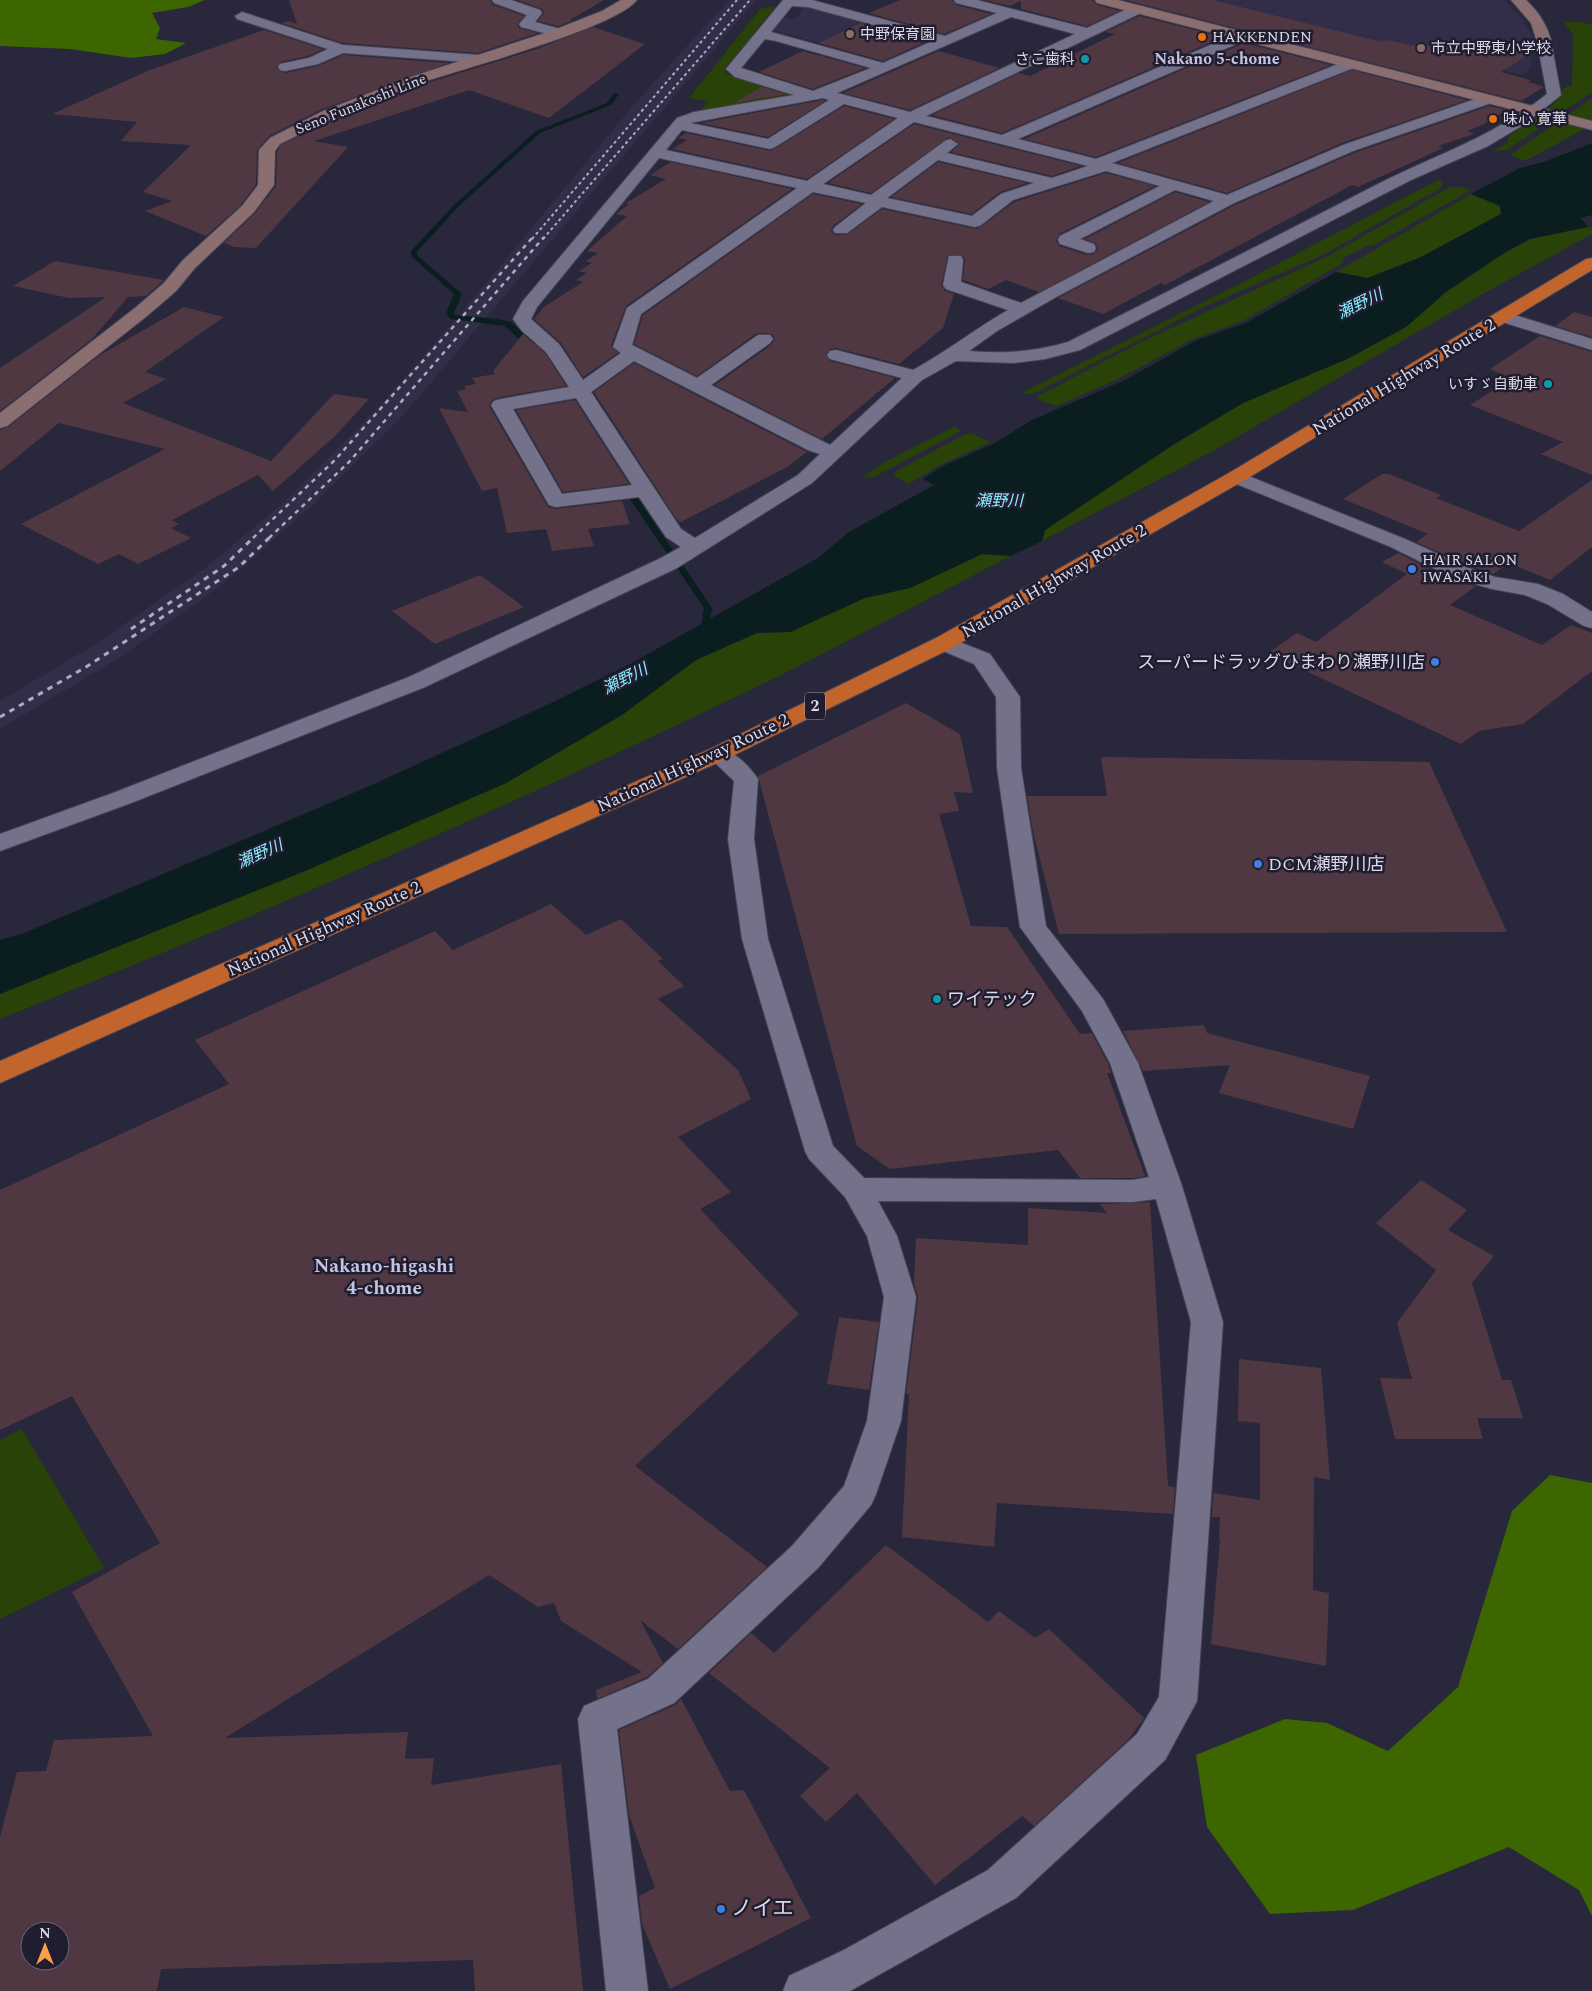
<svg xmlns="http://www.w3.org/2000/svg" width="1592" height="1991" viewBox="0 0 1592 1991" font-family="Spectral,'Noto Sans JP',serif">
<style>
.built{fill:#322e49}
.green{fill:#284207}
.forest{fill:#3d6600}
.water{fill:#0a1d1f}
.lines{fill:none;stroke-linecap:round;stroke-linejoin:round}
.stream{fill:#0a1d1f;fill-rule:evenodd}
.building{fill:#503842;fill-rule:evenodd}
.street-casing{stroke:#464455;stroke-width:2}
.secondary-casing{stroke:#464455;stroke-width:2}
.highway-casing{stroke:#464455;stroke-width:2}
.street{fill:#74728b;fill-rule:evenodd}
.secondary{fill:#8b6e6f;fill-rule:evenodd}
.highway{fill:#c2652d;fill-rule:evenodd}
.rail-far2{stroke:#adacbb;stroke-width:2;stroke-dasharray:3 3;stroke-linecap:butt}
.rail-far1{stroke:#adacbb;stroke-width:2.5;stroke-dasharray:4.5 4.5;stroke-linecap:butt}
.rail{stroke:#adacbb;stroke-width:3;stroke-dasharray:5.5 5.5;stroke-linecap:butt}
.education-dot{fill:#8d6e63;stroke:#201d31;stroke-width:2}
.food-dot{fill:#e8710a;stroke:#201d31;stroke-width:2}
.culture-dot{fill:#0f9aa8;stroke:#201d31;stroke-width:2}
.shop-dot{fill:#3f7fe0;stroke:#201d31;stroke-width:2}
.labels{text-anchor:middle;dominant-baseline:central;stroke-width:5;stroke-linejoin:round;paint-order:stroke}
.far-poi-label{font-size:15px;fill:#dad9e7;stroke:#201d31;text-anchor:start}
.far-street-label{font-size:15px;fill:#dad9e7;stroke:#201d31}
.far-neighbourhood-label{font-size:16px;font-weight:bold;fill:#c5c3de;stroke:#201d31}
.far-water-label{font-size:16px;font-style:italic;fill:#8bedfb;stroke:#201d31}
.shield{fill:#201d31;stroke:#a2a1b0;stroke-width:1}
.shield-label{font-size:16px;font-weight:bold;fill:#dad9e7}
.street-label{font-size:18px;fill:#dad9e7;stroke:#201d31}
.poi-label{font-size:18px;fill:#dad9e7;stroke:#201d31;text-anchor:start}
.neighbourhood-label{font-size:19px;font-weight:bold;fill:#c5c3de;stroke:#201d31}
.near-poi-label{font-size:21px;fill:#dad9e7;stroke:#201d31;text-anchor:start}
</style>
<rect width="100%" height="100%" fill="#29273b"/>
<path class="built" d="M729,0H756L405,413L314,504L223,584L119,658L0,729V701L94,645L208,566L284,502L376,410L463,311L636,102Z
M1148,0H1504L1521,17L1533,37L1531,67L1524,75L1461,60L1426,78L1139,4Z
M810,7L926,39L927,43L887,58L877,59L773,30L782,18L796,19L803,8Z"/>
<path class="green" d="M776,6L726,67L725,72L729,75L792,91V94L700,112L708,101L689,98L760,9Z
M1564,22H1582L1592,25V92L1507,150L1493,151L1507,143L1509,136C1524,126 1560,106 1563,88L1572,86L1573,35Z
M1592,98V125L1529,159C1522,161 1517,160 1511,154Z
M1438,180L1442,182L1441,188L1323,255L1206,306L1039,391L1031,394L1021,393L1237,285Z
M1450,187H1461L1471,190L1374,245L1365,247L1342,259L1343,263L1243,321L1193,339L1118,379L1057,406L1039,400L1038,396L1141,342L1328,256Z
M1471,194L1500,206L1501,214L1421,257L1368,278L1336,272Z
M1588,227L1592,228V234L1483,294L1213,451L1042,541L1045,530L1176,443L1243,403L1347,359L1406,327L1446,292L1504,253L1530,239Z
M955,426L961,431L876,476L861,478L885,462Z
M965,434H973L991,442L942,464L909,484L894,476L895,472Z
M982,554L1011,556C921,602 833,650 742,694C499,811 251,919 0,1019V994L305,871L506,783L622,715L696,660L757,633L790,632L865,598L910,588Z
M22,1429L104,1568L0,1619V1440Z"/>
<path class="forest" d="M0,0H205L188,7L152,13L160,28L156,39L186,43L165,54L131,58L70,49L0,46Z
M1550,1475L1592,1483V1916L1579,1890L1509,1847L1353,1910L1270,1914L1207,1827L1196,1755L1285,1719L1327,1723L1388,1751L1458,1687L1512,1511Z"/>
<path class="water" d="M1592,143V215L1581,218L1588,227L1530,239L1504,253L1446,292L1406,327L1347,359L1243,403L1176,443L1045,530L1042,541L1011,556L982,554L910,588L865,598L790,632L757,633L696,660L622,715L506,783L305,871L0,994V940L22,934L365,788L545,706L630,664L818,558L849,532L934,485L923,479L943,466L995,443L1032,420L1123,381L1197,340L1246,323L1336,272L1368,278L1421,257L1501,214L1500,206L1471,194L1520,168L1544,162Z"/>
<g class="lines">
<path class="stream" d="M614,93L619,94L611,105L540,133L458,207L417,252V255L462,294L454,313L455,315L497,319L511,322L535,344V348H529L505,326L450,319L446,313L454,294L412,257L411,251L454,205L536,131L607,103Z
M622,484H628L712,608L708,636H702L700,634L704,608L621,486Z"/>
</g>
<path class="building" d="M289,0H490L493,5L524,16L517,24L519,28L538,33L478,53L343,43L282,23L288,21L297,24Z
M517,0H604L570,20L572,21L558,26L538,21L544,13L542,9Z
M900,0H952L956,5L991,14L944,34L869,13Z
M985,0H1093L1097,5L1119,11L1087,26L1021,9V1L1010,6Z
M1126,0H1213L1382,42L1386,40L1414,46L1535,43L1537,49L1501,72L1531,80L1528,82L1544,87L1521,101Z
M1139,16L1223,37L1002,133L932,115L1019,73L1030,76L1115,34L1106,32Z
M861,23L926,41L883,61L819,43Z
M593,27L645,44L549,118L469,90L314,141L348,147L256,248L234,247L224,243L255,213L276,186L277,152L281,145L350,113L421,85L537,49Z
M264,30L323,49L308,56L280,62L276,68L285,73L318,66L343,55L449,63L322,109L269,136L257,150L256,184L241,205L206,236L145,211L172,201L143,192L191,145L121,141L137,122L52,114L150,70Z
M1244,43L1331,65L1096,157L1024,139Z
M803,51L865,68L813,89L759,72Z
M939,51L999,68L910,110L843,93Z
M1352,70L1467,100L1342,143L1227,193L1118,163Z
M761,87L786,94L734,103Z
M823,100L825,101L768,137L701,123Z
M844,106L894,119L807,179L672,149L687,140L678,138L686,133L771,151Z
M1489,106L1507,110L1482,125L1467,131L1474,134L1438,146L1443,148L1358,187L1352,185L1165,285L1161,283L1103,314L1058,298L1235,205L1354,153Z
M914,124L1081,166L1052,176L951,152L960,144L949,137L871,193L828,183Z
M671,162L792,189L626,306L611,346L618,353L583,377L561,343L534,319L544,307L583,282L576,280L587,273L579,271L592,263L586,261L598,253L587,251L627,216L616,214L629,204L626,203L666,179L650,175Z
M938,162L1027,183L1000,192L972,214L891,197Z
M1106,173L1155,186L1059,234L1056,241L1059,246L1087,255L1094,254L1098,249L1096,243L1085,239L1175,192L1209,202L1039,292L1006,280L988,289L963,280L965,260L963,255H948L941,285L945,291L954,294L943,328L899,364L836,348L830,349L826,354L830,361L895,378L822,439L715,385L771,345L775,339L772,334L757,333L697,376L634,344L643,315L813,194L862,204L833,226L831,231L835,235L848,234L882,209L976,229L982,226L1014,202Z
M55,261L164,280L146,296L128,297L92,339L0,411V368L106,297L69,298L13,286Z
M184,307L224,317L145,372L166,379L123,403L271,461L334,394L369,399L335,436L273,491L258,475L172,520L179,524L171,528L191,538L138,564L119,554L98,564L21,524L165,449L59,423L0,471V430L8,427L100,355Z
M1574,312L1592,317V337L1555,326Z
M523,334L545,353L566,386L501,397L492,400L489,406L548,507L556,509L622,501L630,524L588,529L594,546L552,551L546,529L507,533L497,488L482,491L439,408L468,412L457,391L466,389L464,386L476,384L472,378L495,374L493,371Z
M1540,336L1592,352V475L1541,454L1563,442L1470,405L1511,379L1490,369Z
M634,363L807,452L787,467L681,522L677,520L594,392Z
M575,400L629,484L563,492L516,410Z
M1382,474H1389L1441,495L1436,498L1519,531L1592,480V547L1550,580L1509,563L1493,574L1470,566L1416,542L1428,534L1343,499Z
M1398,553L1452,580L1476,586L1450,605L1542,645L1571,625L1592,633V671L1523,724L1479,731L1461,744L1268,653L1297,633L1316,642L1407,574L1382,562Z
M480,575L524,607L435,644L392,611Z
M906,703L960,734L973,793L954,792L959,811L939,814L971,926L1007,927L1080,1034L1092,1033L1108,1064L1111,1073H1107L1145,1176L1133,1178H1080L1058,1150L890,1169L857,1146L758,776Z
M1101,757L1429,762L1507,932L1059,934L1033,832L1027,796H1107Z
M551,904L586,935L621,919L663,959L658,961L684,986L658,999L738,1070L751,1099L678,1137L731,1192L700,1209L799,1314L635,1466L767,1567L678,1649L640,1620L663,1663L647,1677L597,1699L596,1690L642,1672L561,1621L554,1603L538,1607L489,1575L225,1738L408,1732L405,1759L434,1758L431,1785L561,1764L583,1991H475L473,1960L161,1969L157,1991H0V1837L17,1772L46,1771L54,1740L153,1736L72,1592L160,1543L72,1396L0,1430V1190L229,1084L195,1040L435,931L453,950ZM30,1931H60V1961H30Z
M1204,1025L1207,1033L1370,1076L1353,1129L1219,1093L1230,1065L1143,1071L1123,1031Z
M1421,1180L1467,1210L1448,1230L1494,1256L1472,1283L1502,1380H1511L1523,1418H1477L1483,1439H1395L1380,1378L1412,1379L1397,1323L1436,1270L1376,1223Z
M1150,1202L1168,1486L1175,1487L1173,1514L997,1503L994,1547L902,1537L909,1394H906L918,1297L914,1284L916,1238L1028,1245V1208L1107,1213L1100,1204Z
M839,1317L879,1322L869,1390L827,1384Z
M1239,1359L1321,1368L1330,1480L1314,1477L1313,1590L1329,1593L1326,1666L1211,1644L1220,1539H1219L1220,1517H1212L1213,1493L1260,1500V1423L1238,1421Z
M886,1545L988,1622L999,1611L1035,1638L1049,1629L1144,1718L1128,1740L1034,1826L1022,1816L935,1885L857,1793L826,1822L800,1796L830,1768L709,1673L751,1633L774,1653Z
M681,1699L730,1791L744,1790L811,1918L670,1989L642,1924L639,1896L655,1888L629,1815L619,1730L675,1705Z"/>
<g class="lines">
<defs>
<path id="street" d="M492,0H511L540,10L542,13L535,22L564,30L566,33L559,37L521,27L519,24L527,15L494,3Z
M783,0H812L945,36L997,13L956,3L954,0H977L1087,28L1133,6H1143L1145,9L1143,12L926,116L1002,135L1238,33H1248L1250,36L1248,39L1018,139L1096,159L1346,61H1356L1358,64L1356,67L1112,163L1227,195L1343,145L1484,96L1489,95L1496,99L1494,102L1353,151L1234,203L1058,296L997,331L969,351C1003,354 1035,352 1068,342C1173,289 1279,235 1384,181C1441,153 1496,135 1547,94L1539,52L1541,49H1551L1553,52L1561,95L1525,124L1488,146L1411,180L1080,350L1045,359L1014,363L956,361L922,380L812,483L677,568L425,687L131,803L0,851V834L113,793L409,677L661,558L681,547L666,537L639,497L556,507L549,505L491,405L494,401L501,399L569,387L546,352L522,331L513,319L523,301L677,118L694,112L794,95L735,77L726,69ZM792,6L808,7L933,41L883,63L771,32ZM1011,17L1075,34L910,112L837,93ZM765,39L776,41L871,68L813,91L741,68ZM823,98L829,100L768,139L690,123ZM844,104L898,118L807,181L666,150L682,130L770,149L775,147ZM914,122L1088,166L1052,178L947,153L958,144L950,139L945,141L871,195L823,184ZM659,158L797,188L627,308L613,347L621,353L583,380L559,344L531,319L537,307ZM938,160L1034,183L1001,194L972,216L887,198ZM1106,171L1160,186L1060,236L1058,240L1060,244L1088,253L1094,252L1096,248L1094,244L1080,239L1175,190L1214,201L1021,303L961,282L963,260L961,256H949L943,285L946,289L1008,310C975,329 946,352 913,370L836,350L830,351L827,355L830,359L902,378L830,445L711,385L770,343L773,339L770,335H758L697,378L632,345L641,314L813,192L866,203L835,227L833,230L835,233H847L882,207L975,227L981,225L1013,200ZM634,361L808,450L820,454L798,475L695,538L681,529L591,392ZM576,398L632,485L562,494L513,409Z
M242,12L343,45L480,55L487,59L480,63L343,53L318,64L285,71L280,70L278,67L280,64L309,58L328,49L237,19L235,16Z
M1505,312L1592,339V350L1499,321L1496,317L1499,313Z
M1236,471L1405,539L1469,568L1495,577L1538,584L1563,594L1592,612V628L1584,626L1547,604L1525,595L1492,589L1453,578L1391,547L1229,481L1226,477L1229,473Z
M944,636L990,654L1020,697L1021,768L1046,926L1103,999L1138,1063L1182,1186L1223,1322L1197,1701L1165,1760L1016,1898L850,1991H783L789,1976L842,1951L988,1870L1137,1734L1159,1697L1191,1322L1156,1199L1133,1202L878,1201L897,1236L916,1297L901,1421L876,1494L871,1505L818,1568L674,1703L617,1729L648,1991H606L578,1719L584,1706L648,1679L792,1546L844,1486L867,1421L884,1297L867,1236L845,1197L809,1159L805,1151L742,939L728,839L734,781L706,754L710,749C728,744 748,764 758,779L754,839L768,939L833,1146L864,1178L1133,1180L1149,1177L1110,1063L1082,1011L1020,927L997,768L996,697L974,664L936,648L933,643L936,638Z"/>
<path id="secondary" d="M621,0H637C616,28 461,69 420,83C372,101 326,121 280,144L275,151L274,185L254,212L195,268L176,291L147,316L7,426L0,428V413L135,308L164,283L183,260L242,206L258,185L259,150L270,138L323,111L411,77L554,30L602,11Z
M1095,0H1118L1592,121V130L1097,3Z
M1511,0H1526C1541,14 1551,31 1553,52L1551,55H1541L1531,23Z"/>
<path id="highway" d="M1592,258V270L1243,481L952,648L726,759L0,1083V1061L710,749L936,638L1229,473L1586,259Z"/>
</defs>
<use href="#street" class="street-casing"/>
<use href="#secondary" class="secondary-casing"/>
<use href="#highway" class="highway-casing"/>
<use href="#street" class="street"/>
<use href="#secondary" class="secondary"/>
<use href="#highway" class="highway"/>
<path class="rail-far2" d="M532,239L737,0
M543,239L750,0"/>
<path class="rail-far1" d="M253,538L335,460L533,237
M269,538L349,462L544,237"/>
<path class="rail" d="M131,629L224,566L254,537
M0,717L86,667L239,567L270,537"/>
</g>
<g class="education-dot">
<circle cx="850" cy="34" r="5"/>
<circle cx="1421" cy="48" r="5"/>
</g>
<g class="food-dot">
<circle cx="1202" cy="37" r="5"/>
<circle cx="1493" cy="119" r="5"/>
</g>
<g class="culture-dot">
<circle cx="1085" cy="59" r="5"/>
<circle cx="1548" cy="384" r="5"/>
<circle cx="937" cy="999" r="5"/>
</g>
<g class="shop-dot">
<circle cx="1412" cy="569" r="5"/>
<circle cx="1435" cy="662" r="5"/>
<circle cx="1258" cy="864" r="5"/>
<circle cx="721" cy="1909" r="5"/>
</g>
<g class="labels">
<g class="far-poi-label">
<text x="860" y="34">中野保育園</text>
<text x="1212" y="37">HAKKENDEN</text>
<text x="1431" y="48">市立中野東小学校</text>
<text x="1075" y="59" text-anchor="end">さこ歯科</text>
<text x="1503" y="119">味心 寛華</text>
<text x="1538" y="384" text-anchor="end">いすゞ自動車</text>
<text x="1422" y="560">HAIR SALON<tspan x="1422" dy="17">IWASAKI</tspan></text>
</g>
<g class="far-street-label">
<text transform="translate(361 104) rotate(-22)">Seno Funakoshi Line</text>
</g>
<g class="far-neighbourhood-label">
<text x="1217" y="59">Nakano 5-chome</text>
</g>
<g class="far-water-label">
<text transform="translate(1360 304) rotate(-26)">瀬野川</text>
<text x="999" y="501">瀬野川</text>
<text transform="translate(625 679) rotate(-27)">瀬野川</text>
<text transform="translate(260 854) rotate(-24)">瀬野川</text>
</g>
<rect class="shield" x="805" y="692.5" width="20" height="27" rx="4"/>
<g class="shield-label">
<text x="815" y="706">2</text>
</g>
<g class="street-label">
<text transform="translate(1404 377) rotate(-31)">National Highway Route 2</text>
<text transform="translate(1054 581) rotate(-30)">National Highway Route 2</text>
<text transform="translate(693 763) rotate(-25)">National Highway Route 2</text>
<text transform="translate(324 929) rotate(-24)">National Highway Route 2</text>
</g>
<g class="poi-label">
<text x="1425" y="662" text-anchor="end">スーパードラッグひまわり瀬野川店</text>
<text x="1268" y="864">DCM瀬野川店</text>
<text x="947" y="999">ワイテック</text>
</g>
<g class="neighbourhood-label">
<text x="384" y="1266">Nakano-higashi<tspan x="384" dy="22">4-chome</tspan></text>
</g>
<g class="near-poi-label">
<text x="731" y="1909">ノイエ</text>
</g>
</g>
<g transform="translate(45 1946)"><circle r="24" fill="#201d31" stroke="#6a687a"/>
<path d="M0-4L9 19L0 12L-9 19Z" fill="#f8a14a"/>
<text y="-8" font-size="14" font-weight="bold" text-anchor="middle" fill="#dad9e7">N</text>
</g>
</svg>
